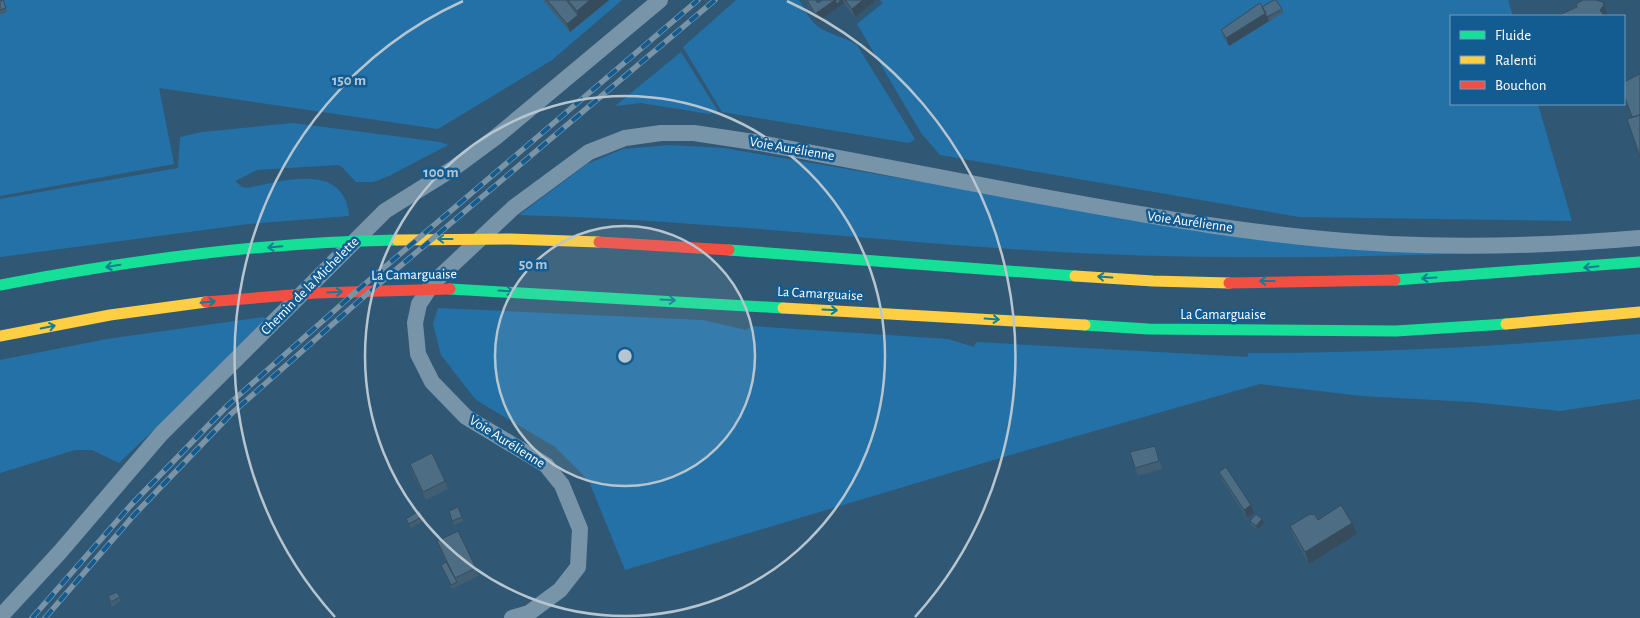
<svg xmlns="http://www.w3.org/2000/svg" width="1640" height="618" viewBox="0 0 1640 618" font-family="'Alegreya Sans',sans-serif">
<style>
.green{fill:#2471a8}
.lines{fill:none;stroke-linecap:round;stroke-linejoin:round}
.street{stroke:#7894a8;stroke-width:16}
.fast{stroke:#16e098;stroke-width:11}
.slow{stroke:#ffcf43;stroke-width:11}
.jam{stroke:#f24e42;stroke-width:11}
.rail-casing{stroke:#7a94a7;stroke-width:5.5}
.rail{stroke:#135c92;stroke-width:4;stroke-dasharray:11;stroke-linecap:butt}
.wall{fill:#425e72}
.shaded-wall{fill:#364c5c}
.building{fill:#4d6d84;stroke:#364c5c}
.oneway{stroke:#147d94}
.ring{fill:none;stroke:#b7c5cf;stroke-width:2.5}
.labels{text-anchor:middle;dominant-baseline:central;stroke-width:5;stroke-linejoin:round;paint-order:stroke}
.street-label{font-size:14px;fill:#fff;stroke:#135c92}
.centre{fill:#b7c5cf;stroke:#135c92;stroke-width:2.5}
.ring-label{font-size:15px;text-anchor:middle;font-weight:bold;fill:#b7c5cf;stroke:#135c92;stroke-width:5;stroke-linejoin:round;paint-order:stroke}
</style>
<rect width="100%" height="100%" fill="#305875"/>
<path class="green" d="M0,0H622L552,60L438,129L159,88L174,164L0,196Z
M736,0H799C804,7 808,18 815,24C827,35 844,36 857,45L915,139L909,143L722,112L683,47Z
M880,0H1508L1513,16H1451V104H1538L1572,221L1299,217L940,155L921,133L857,24L883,3Z
M681,52L718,111L709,114L641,103L615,106Z
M293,123L440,142L448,145L389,176L373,182H356L341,166L337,165L257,170L235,181L242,187L247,188C282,181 345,161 349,216L249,224L0,257V199L178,168L180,137L202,132Z
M670,145L724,148L1032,201L1476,253C1343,258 1210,259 1077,253C891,243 706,220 519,215L587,164L623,149Z
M438,308L703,320L746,330L752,326L948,339L974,347L976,342L1248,357V353C1379,353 1510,346 1640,334V399L1560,411L1471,402L1362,396L1260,384L1024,451L625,570L589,481L555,447L476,400L441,355L433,323Z
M263,317L269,320L119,463L92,450H75L0,473V360L107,339Z"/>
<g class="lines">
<path class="street" d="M0,617L60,552L161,434L385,211L454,168L496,137L660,0
M512,618L529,613L560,590L578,567L580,529L562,485L546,465L466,417L432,382L418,354L415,323L419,304L433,283L513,208L589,152L625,138L661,133H694L760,143C850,160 939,177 1028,194C1148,216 1268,238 1390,244C1473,248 1558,245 1640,238"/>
<path class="fast" d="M729,250L1075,276
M1395,280L1640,262
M0,285C131,260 263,242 397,240
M450,289L783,308
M1085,325L1148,329L1396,331L1506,324"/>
<path class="slow" d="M397,240L510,239L599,242
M1075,276L1153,281L1229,283
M783,308L1085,325
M1506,324L1640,312
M0,336L110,315L206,302"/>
<path class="jam" d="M599,242L729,250
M1229,283L1395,280
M206,302L316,293L450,289"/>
<defs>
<path id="rail" d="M32,618L131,505L228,405L352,295L698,0
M45,618L134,515L231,414L360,300L715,0"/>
</defs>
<use href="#rail" class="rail-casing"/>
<use href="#rail" class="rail"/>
</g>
<path class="wall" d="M0,0H3L7,12L0,15Z
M543,0H609L570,32Z
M805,0H816L818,3L822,0H874L875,1L855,18L844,3L818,22Z
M1262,7L1282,9L1283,13L1229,46L1224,38L1221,30Z
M1158,454L1162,469L1138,476L1135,468Z
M410,464L445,481L448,489L426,500L412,472Z
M1219,472L1254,513L1247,518L1222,480Z
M458,507L463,521L454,525L449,511Z
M423,516L425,520L411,528L406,519Z
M1262,519L1264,523L1258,530L1251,525L1250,521Z
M1318,520L1357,534L1309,564L1294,538L1290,526Z
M437,541L476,568L478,576L452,589L441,565L446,562Z
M108,596L120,597L121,601L112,607Z"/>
<path class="shaded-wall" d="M590,0H609L570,32L567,24L578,15L577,11Z
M835,0H843L844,3L818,22L815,14Z
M863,0H874L875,1L855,18L852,9Z
M1603,2L1608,16H1603L1600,10Z
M1266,13L1269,21L1229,46L1226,38Z
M1251,505L1254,513L1247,518L1244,510Z
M1262,519L1264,523L1258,530L1256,526Z
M1352,523L1357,534L1309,564L1305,552Z"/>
<path class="building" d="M3,0L6,8L0,10V1Z
M547,0H566L578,15L567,24Z
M568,0H590L577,11Z
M807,0H816L818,3L822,0H835L815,14Z
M835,0H841L837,4Z
M845,0H863L852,9Z
M1274,0H1276L1282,9L1267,17L1262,7Z
M1583,0H1596L1603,2L1604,5L1600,10L1604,16H1557L1577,7L1576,4Z
M1260,3L1266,13L1226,38L1221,30Z
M1640,74V115L1632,117L1624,95V82Z
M1640,115V157L1627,119Z
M1155,446L1159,461L1135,468L1130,452Z
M432,453L445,481L423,492L410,464Z
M1226,467L1251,505L1244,510L1219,472Z
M1341,505L1352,523L1305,552L1290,526L1310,514L1315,515L1318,520Z
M458,507L462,517L452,521L449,511Z
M420,510L423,516L409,524L406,519Z
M1256,514L1262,519L1256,526L1250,521Z
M458,531L476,568L455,578L437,541Z
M446,562L457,582L451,585L441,565Z
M117,592L120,597L111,602L108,596Z"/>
<defs><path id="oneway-shaft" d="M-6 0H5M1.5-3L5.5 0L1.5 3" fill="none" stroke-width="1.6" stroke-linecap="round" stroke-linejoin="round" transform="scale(1.25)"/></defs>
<g class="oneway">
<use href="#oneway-shaft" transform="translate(445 239) rotate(180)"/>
<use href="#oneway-shaft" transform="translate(275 247) rotate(175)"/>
<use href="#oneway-shaft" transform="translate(113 266) rotate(171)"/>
<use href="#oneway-shaft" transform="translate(1591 267) rotate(174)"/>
<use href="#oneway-shaft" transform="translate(1105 277) rotate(-176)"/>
<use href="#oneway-shaft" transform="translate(1429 278) rotate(177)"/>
<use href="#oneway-shaft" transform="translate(1267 281) rotate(-180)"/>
<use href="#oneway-shaft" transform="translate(506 291) rotate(3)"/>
<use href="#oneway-shaft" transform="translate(335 292) rotate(-3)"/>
<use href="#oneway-shaft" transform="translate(668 300) rotate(3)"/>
<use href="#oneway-shaft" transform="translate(208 302) rotate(-6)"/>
<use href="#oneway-shaft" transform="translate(830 310) rotate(3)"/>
<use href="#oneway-shaft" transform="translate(992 319) rotate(4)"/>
<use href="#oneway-shaft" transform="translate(48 327) rotate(-12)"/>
</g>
<circle cx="625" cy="356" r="130" fill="#b7c5cf" fill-opacity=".12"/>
<g class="ring">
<circle cx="625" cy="356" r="130"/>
<circle cx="625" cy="356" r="260"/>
<path d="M335 617A390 390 0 0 1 463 1M787 1A390 390 0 0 1 915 617"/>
</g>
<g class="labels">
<g class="street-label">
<text transform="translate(792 149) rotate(10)">Voie Aurélienne</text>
<text transform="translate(1190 222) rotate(8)">Voie Aurélienne</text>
<text transform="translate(414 275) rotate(-1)">La Camarguaise</text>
<text transform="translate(310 286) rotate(-45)">Chemin de la Michelette</text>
<text transform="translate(820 294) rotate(3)">La Camarguaise</text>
<text x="1223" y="315">La Camarguaise</text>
<text transform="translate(507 442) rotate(32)">Voie Aurélienne</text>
</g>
</g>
<circle cx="625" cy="356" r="8" class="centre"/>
<g class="ring-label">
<text x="349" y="85">150 m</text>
<text x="441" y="177">100 m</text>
<text x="533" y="269">50 m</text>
</g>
<rect x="1450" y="15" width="175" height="90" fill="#135c92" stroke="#719dbe"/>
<rect x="1460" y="31" width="25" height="8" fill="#16e098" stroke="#719dbe"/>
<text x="1495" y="40" font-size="15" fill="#ffffff">Fluide</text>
<rect x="1460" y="56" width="25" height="8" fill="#ffcf43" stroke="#719dbe"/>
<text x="1495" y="65" font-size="15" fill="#ffffff">Ralenti</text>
<rect x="1460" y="81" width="25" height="8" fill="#f24e42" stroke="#719dbe"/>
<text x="1495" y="90" font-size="15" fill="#ffffff">Bouchon</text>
</svg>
